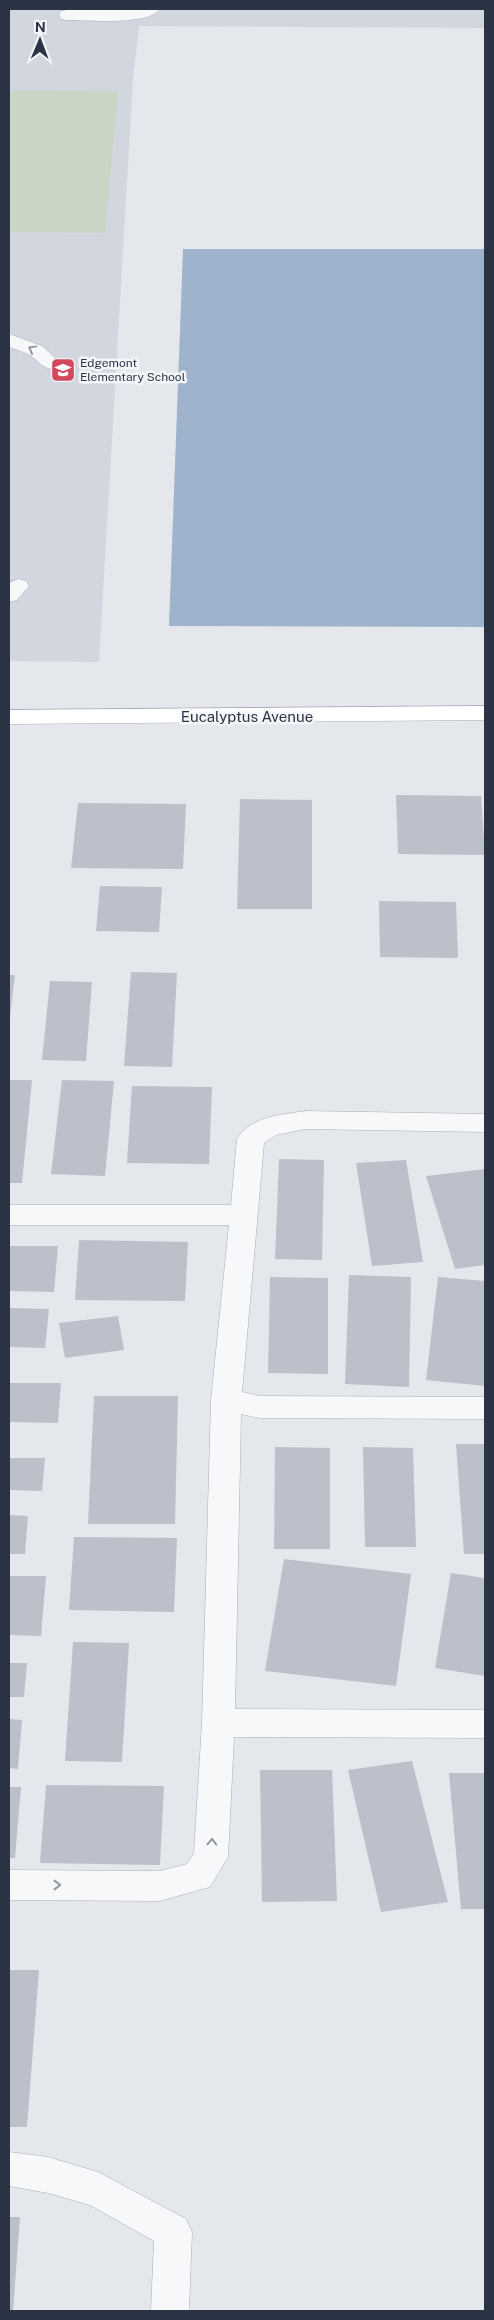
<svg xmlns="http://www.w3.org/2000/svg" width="494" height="2320" viewBox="0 0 494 2320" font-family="'Public Sans',sans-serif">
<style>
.built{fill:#d2d6de}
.green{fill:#c9d6c5}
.water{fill:#9fb4cc}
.building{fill:#bbc0ca}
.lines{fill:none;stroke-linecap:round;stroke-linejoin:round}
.minor-casing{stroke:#a9aeb7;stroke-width:1}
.major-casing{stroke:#a3abb8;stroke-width:1}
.minor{fill:#f7f8fa;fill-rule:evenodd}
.major{fill:#fff;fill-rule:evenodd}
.oneway{stroke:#9196a0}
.labels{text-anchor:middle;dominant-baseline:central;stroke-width:5;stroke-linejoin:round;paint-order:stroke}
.far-poi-label{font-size:12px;fill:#2b3445;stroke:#f4f6f9;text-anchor:start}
.street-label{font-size:15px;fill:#2b3445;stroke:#f4f6f9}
</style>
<rect width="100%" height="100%" fill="#e4e7ec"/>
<path class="built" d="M9,9H485V28L139,26L133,79L99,662L9,661Z"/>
<path class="green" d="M9,90L118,91L105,233L9,232Z"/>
<path class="water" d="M183,249H485V627L169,626Z"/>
<path class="building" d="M396,795L481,796L485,855L398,854Z
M240,799L312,800V909H237Z
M78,803L186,804L183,869L71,868Z
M100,886L162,887L159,932L96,931Z
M379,901L456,902L458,958L380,957Z
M131,972L177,973L172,1067L124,1066Z
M9,975H15L10,1017H9Z
M50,981L92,982L86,1061L42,1060Z
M9,1080H32L22,1183H9Z
M62,1080L114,1081L105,1176L51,1174Z
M132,1086L212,1087L209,1164L127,1163Z
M279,1159L324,1160L322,1260L275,1259Z
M406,1160L423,1262L372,1266L356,1163Z
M485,1169V1265L455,1269L426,1176Z
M79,1240L188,1242L185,1301L75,1300Z
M9,1246H58L54,1292L9,1291Z
M349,1275L411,1277L409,1387L345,1384Z
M270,1277L328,1278V1374L268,1373Z
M438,1277L485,1281V1386L426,1380Z
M9,1308L49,1309L45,1348L9,1347Z
M118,1316L124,1350L65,1358L59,1323Z
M9,1383H61L58,1423L9,1422Z
M94,1396H178L175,1524H88Z
M456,1444H485V1554H464Z
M275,1447L330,1448V1549H274Z
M363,1447L413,1448L416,1547H365Z
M9,1458H45L42,1491L9,1490Z
M9,1515L28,1516L25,1554H9Z
M74,1537L177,1538L174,1612L69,1610Z
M284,1559L411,1574L396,1686L265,1671Z
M451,1573L485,1578V1676L435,1668Z
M9,1576H46L41,1636L9,1635Z
M73,1642L129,1643L122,1762L65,1761Z
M9,1663H27L24,1697H9Z
M9,1719L22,1720L18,1769L9,1768Z
M412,1761L448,1902L381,1912L348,1770Z
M260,1770H332L337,1901L262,1902Z
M449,1773H485V1909H461Z
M46,1785L164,1786L160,1865L40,1863Z
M9,1787H21L15,1858H9Z
M9,1970H39L27,2127H9Z
M9,2217H20L13,2311H9Z"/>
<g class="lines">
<defs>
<path id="minor" d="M159,9C149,26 86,20 67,20L61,19L59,15L61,11L67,10Z
M9,334L42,346L62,364L59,368C44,372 40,361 28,354C22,351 15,349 9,347Z
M18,579L26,581L29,586L17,600L9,602V583Z
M305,1111L485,1114V1132L305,1129L276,1135L264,1143L242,1392L260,1396L485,1397V1419L260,1418L241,1414L235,1709L485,1710V1738L234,1737L228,1857L210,1887L160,1901L9,1900V1870L160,1871L187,1864L194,1853L202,1723L211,1400L229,1225H9V1205H231L237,1139C251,1116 281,1115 305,1111Z
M9,2152L48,2157L98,2172L186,2219L192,2232L189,2311H151L154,2241L90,2205L48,2193L9,2186Z"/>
<path id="major" d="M485,706V720L9,724V710Z"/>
</defs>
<use href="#minor" class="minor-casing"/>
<use href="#major" class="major-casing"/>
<use href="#minor" class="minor"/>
<use href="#major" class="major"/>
</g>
<defs><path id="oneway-chevron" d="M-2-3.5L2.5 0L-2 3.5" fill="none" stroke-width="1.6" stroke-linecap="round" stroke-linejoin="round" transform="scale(1.25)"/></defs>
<g class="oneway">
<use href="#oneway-chevron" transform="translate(32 349) rotate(-151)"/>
<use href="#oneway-chevron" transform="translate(212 1842) rotate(-87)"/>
<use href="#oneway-chevron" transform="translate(57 1885)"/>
</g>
<defs>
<symbol id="school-square" viewBox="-11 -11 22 22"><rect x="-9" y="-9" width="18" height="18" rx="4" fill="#d1495b" stroke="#f4f6f9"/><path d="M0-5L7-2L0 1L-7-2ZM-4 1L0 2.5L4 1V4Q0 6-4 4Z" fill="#fff"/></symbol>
</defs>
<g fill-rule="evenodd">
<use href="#school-square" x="49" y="356" width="28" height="28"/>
</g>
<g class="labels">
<g class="far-poi-label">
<text x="80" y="363">Edgemont<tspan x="80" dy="14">Elementary School</tspan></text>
</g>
<g class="street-label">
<text x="247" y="716">Eucalyptus Avenue</text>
</g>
</g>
<rect width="494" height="2320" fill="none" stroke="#2b3445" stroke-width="20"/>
<g transform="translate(40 40) rotate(1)" stroke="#f4f6f9" stroke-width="4" paint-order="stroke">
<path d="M0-4L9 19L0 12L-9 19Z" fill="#2b3445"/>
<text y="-8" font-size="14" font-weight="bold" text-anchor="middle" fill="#2b3445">N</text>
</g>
</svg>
